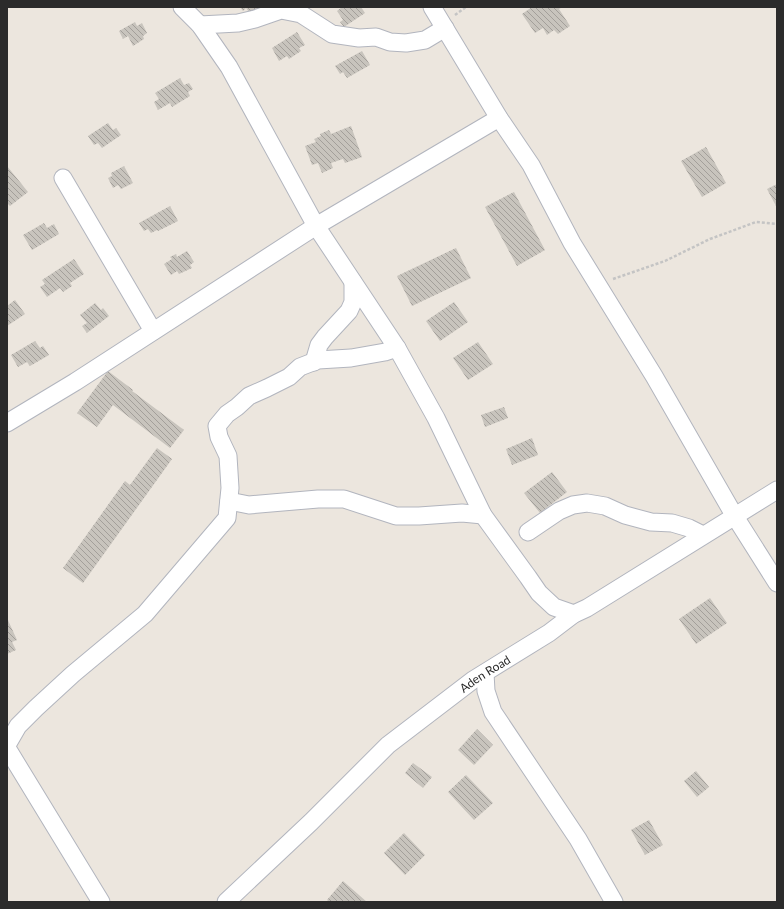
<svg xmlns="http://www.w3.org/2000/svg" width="784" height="909" viewBox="0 0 784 909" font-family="Lato,sans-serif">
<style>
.building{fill:url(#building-back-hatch)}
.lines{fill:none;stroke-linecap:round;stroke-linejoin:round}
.minor-casing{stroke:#b2b5be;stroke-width:19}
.path{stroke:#c4c4c4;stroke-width:2.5;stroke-dasharray:3 2;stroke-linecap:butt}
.minor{stroke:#fff;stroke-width:17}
.labels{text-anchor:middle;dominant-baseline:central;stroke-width:3;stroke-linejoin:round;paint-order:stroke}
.street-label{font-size:12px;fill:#2b2b2b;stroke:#fff}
</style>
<defs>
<pattern id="building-back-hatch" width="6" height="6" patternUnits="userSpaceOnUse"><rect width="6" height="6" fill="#c8c4bd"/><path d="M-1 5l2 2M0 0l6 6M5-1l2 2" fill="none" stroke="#a39f9a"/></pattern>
</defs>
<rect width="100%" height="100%" fill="#ece6de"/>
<path class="building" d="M240,7H266L252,16L246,8L243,11Z
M342,7H361L365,13L344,27L340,22L343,20L337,11Z
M532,7H562L559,9L570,26L558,34L554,30L547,35L543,28L535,33L522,14Z
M135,22L137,26L142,23L147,33L143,36L144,39L133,46L128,36L123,39L119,31Z
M297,32L305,45L299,48L301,51L289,59L287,56L279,61L272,48Z
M362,51L370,65L347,78L343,72L340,74L335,66Z
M180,78L184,85L189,83L193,89L188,92L190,96L172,107L170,103L158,110L154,102L159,99L155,93Z
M108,123L113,130L116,128L121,135L102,148L98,143L94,145L88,136Z
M351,126L362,157L345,163L343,159L331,163L333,168L322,173L318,163L312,165L305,146L316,142L314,139L321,136L320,134L329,130L331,134Z
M706,147L726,183L702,197L681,161Z
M7,166L28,192L10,206L7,203Z
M124,166L133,183L121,189L118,185L113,188L108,178L112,176L111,173Z
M777,184V205L776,206L767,189Z
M514,192L545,250L517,266L485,207Z
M170,206L178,221L158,231L157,230L151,233L148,229L144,231L139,223Z
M44,223L47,228L54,224L59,234L32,250L23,235Z
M456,248L471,278L412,306L397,276Z
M187,251L194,262L190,265L192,268L179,274L177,271L171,275L164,264L172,259L170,257L176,254L177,257Z
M74,259L84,274L70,283L72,286L63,292L60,288L47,297L40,287L45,284L42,280Z
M15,300L25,314L7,326V306Z
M454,302L468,322L440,341L426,321Z
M95,303L101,310L103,308L109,316L87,333L82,326L87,323L80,315Z
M35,341L40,348L43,346L49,355L30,366L27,362L18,367L11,355Z
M478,342L493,364L468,380L453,358Z
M108,371L133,390L132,391L184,430L170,448L113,405L97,427L77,413Z
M504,407L508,418L485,427L481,415Z
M532,438L538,455L512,465L506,449Z
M157,448L172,459L83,583L63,568L125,481L130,485Z
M552,472L567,492L540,513L524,493Z
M710,598L727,623L696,644L679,619Z
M7,618L17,640L12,642L16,650L7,654Z
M477,729L493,745L474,765L458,750Z
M413,763L432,777L423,788L405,773Z
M696,771L709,787L697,797L684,781Z
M466,775L493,803L474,820L448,792Z
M649,820L663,845L645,855L631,830Z
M404,833L425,855L405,875L384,853Z
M343,881L367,902H329L327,900Z"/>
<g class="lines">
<defs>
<g id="minor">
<path d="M182,7L200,25L229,67L316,226L397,348L436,418L483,515L528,577L539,593L554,607L574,614"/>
<path d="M432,7L499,118L531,165L572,243L654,376L734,515L777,583"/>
<path d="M200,25L238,23L255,19L281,10L301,14L332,34L359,38L376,37L390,42L406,43L425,40L445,28"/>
<path d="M63,178L153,331"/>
<path d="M314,362L319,345L325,337L349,311L353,302V282"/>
<path d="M7,423L75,382L316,226L499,118"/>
<path d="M229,501L249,505L318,499H344L396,516H419L462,513L483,515"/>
<path d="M528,532L559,511L573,505L587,503L605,506L625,515L651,522L672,523L689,528L703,535"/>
<path d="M485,673L486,691L493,712L578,839L614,902"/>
<path d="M7,745L18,726L36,708L73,674L145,614L227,518L230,488L228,456L219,437L217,426L227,414L237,407L249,396L267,388L289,377L300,367L318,360L351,358L385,352L397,348"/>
<path d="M7,748L101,902"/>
<path id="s1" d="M226,902L311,822L388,745L473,680L549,633L574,614L587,608L777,490"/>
</g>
</defs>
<use href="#minor" class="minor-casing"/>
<path class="path" d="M455,15L466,7
M613,279L665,261L710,239L756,222L777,224"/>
<use href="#minor" class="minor"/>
</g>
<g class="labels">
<g class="street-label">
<text stroke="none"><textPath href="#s1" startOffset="346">Aden Road</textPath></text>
</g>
</g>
<rect width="784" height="909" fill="none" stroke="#2b2b2b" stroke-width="16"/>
</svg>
